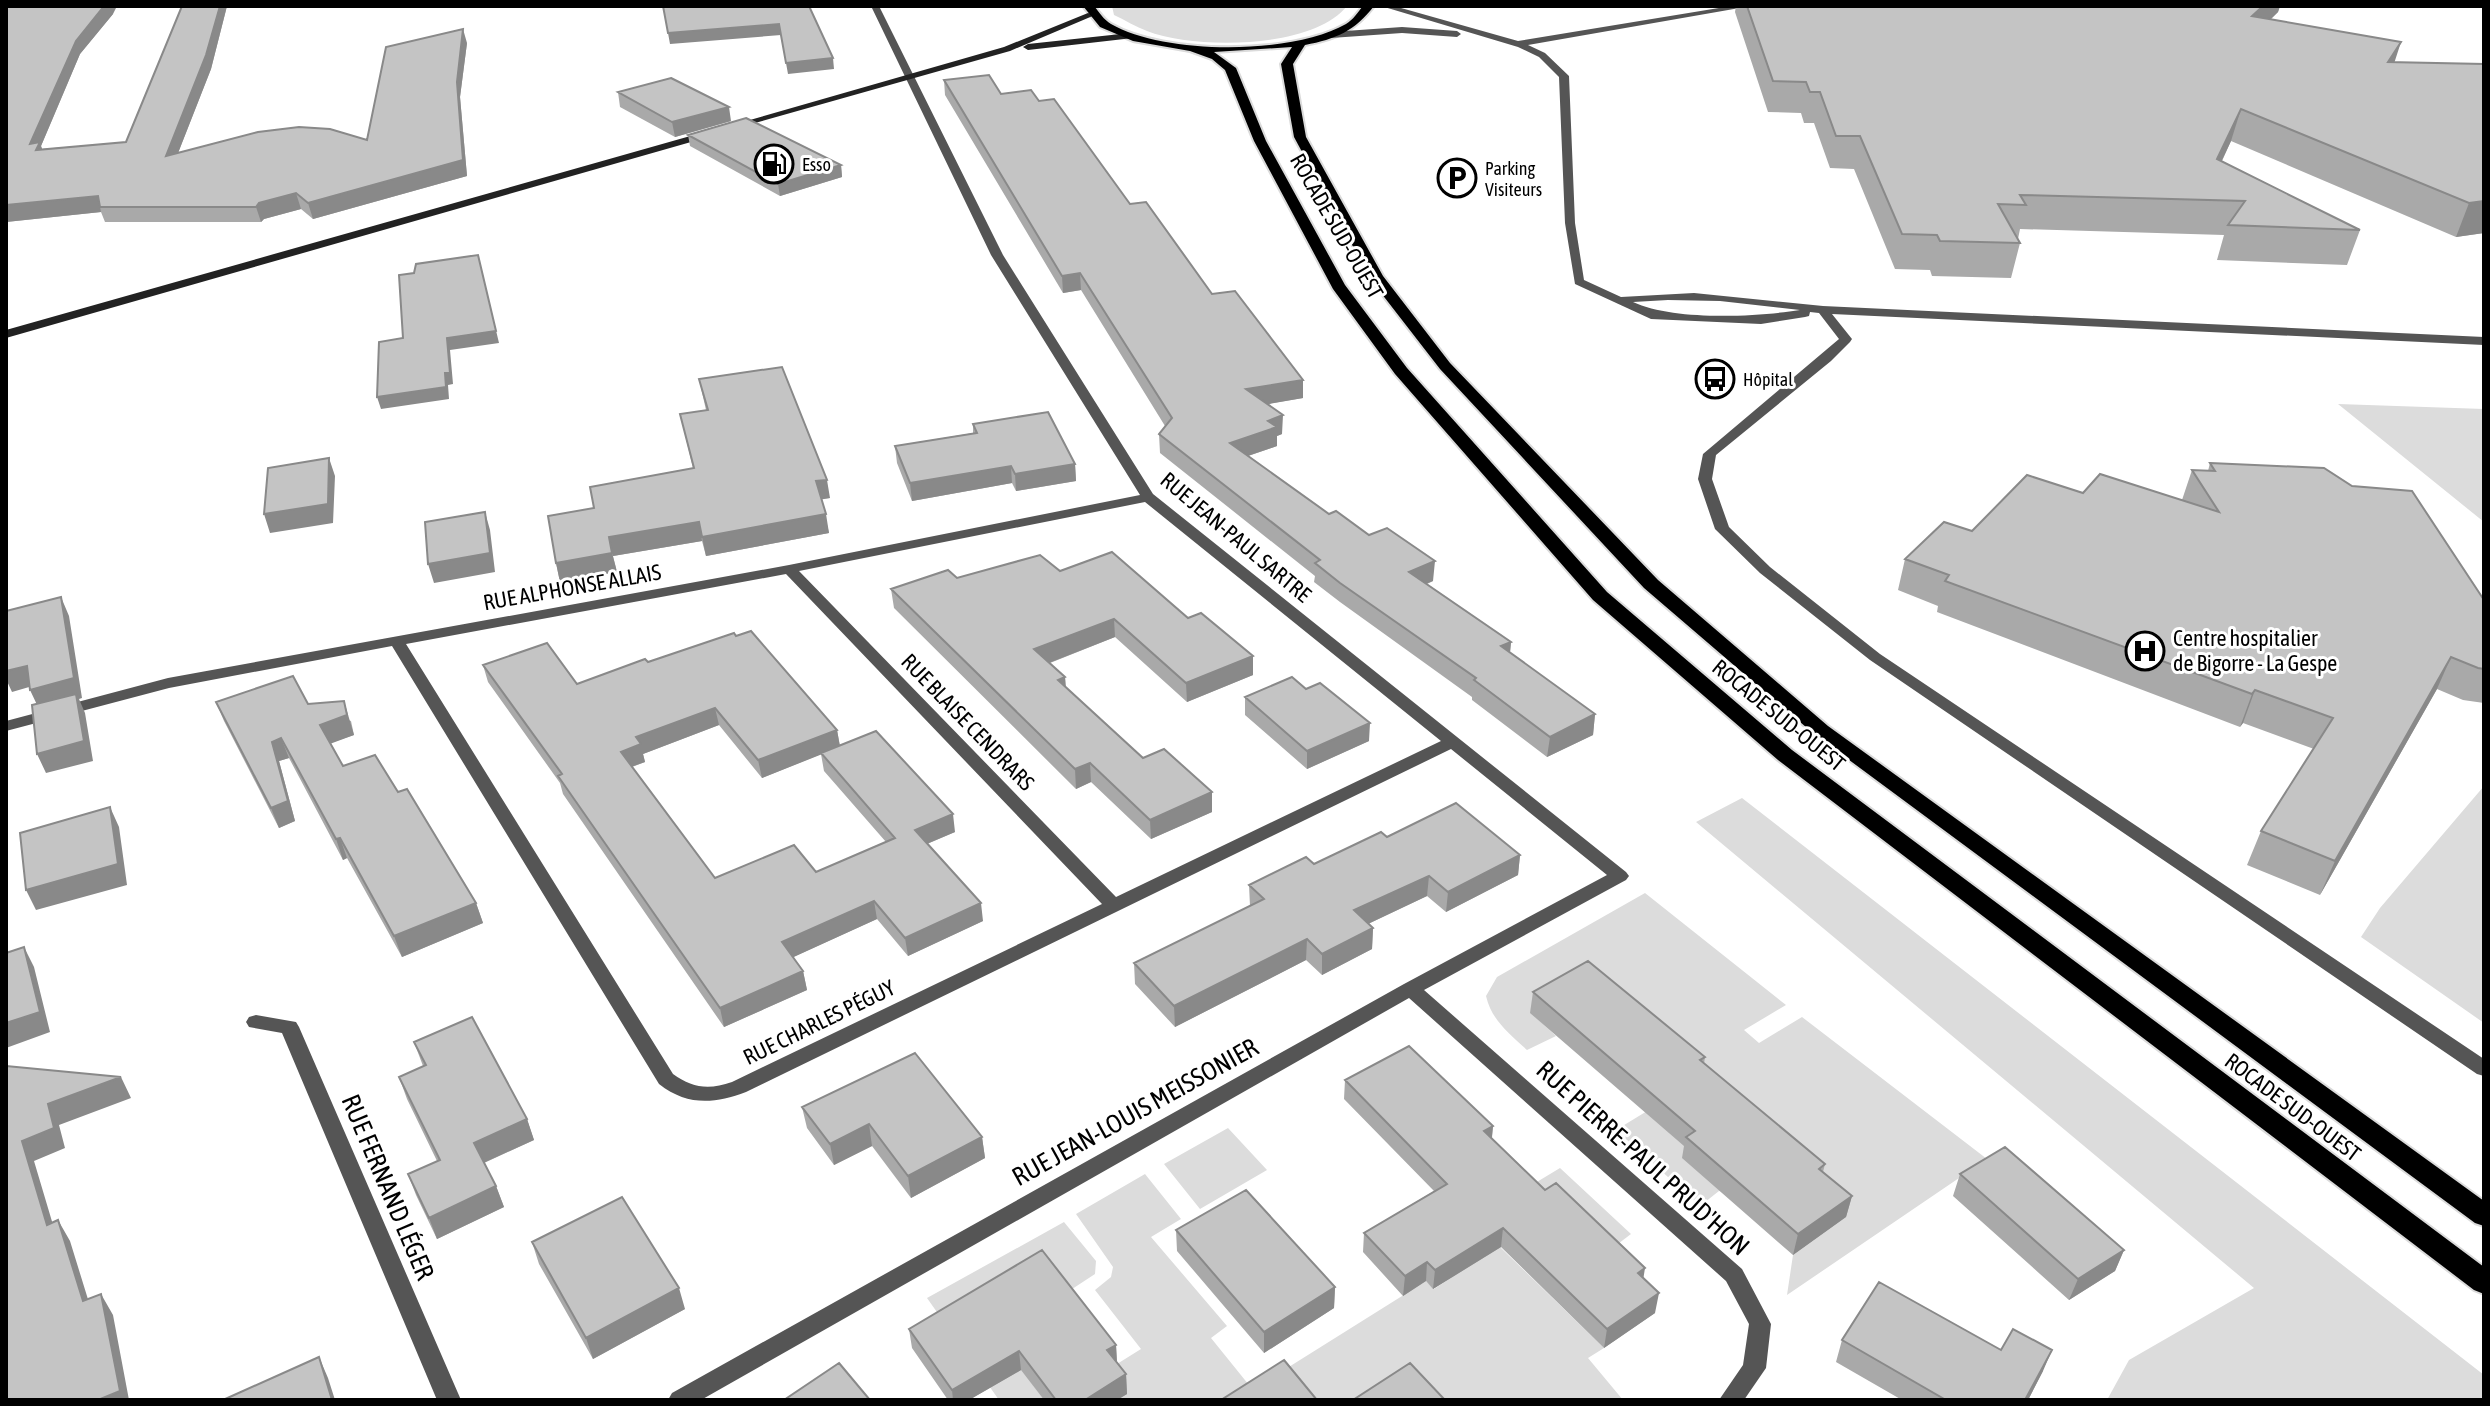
<svg xmlns="http://www.w3.org/2000/svg" width="2490" height="1406" viewBox="0 0 2490 1406" font-family="'Asap Condensed',sans-serif">
<style>
.green{fill:#dcdcdc}
.lines{fill:none;stroke-linecap:round;stroke-linejoin:round}
.primary-casing{stroke:#dbdbdb;stroke-width:4}
.service{fill:#555;fill-rule:evenodd}
.minor{fill:#555;fill-rule:evenodd}
.secondary{fill:#222;fill-rule:evenodd}
.primary{fill:#000;fill-rule:evenodd}
.wall{fill:#a9a9a9;fill-rule:evenodd}
.shaded-wall{fill:#898989}
.building{fill:#c4c4c4;stroke:#898989;stroke-width:2}
.labels{text-anchor:middle;dominant-baseline:central;stroke-width:6;stroke-linejoin:round;paint-order:stroke}
.far-poi-label{font-size:18px;fill:#000;stroke:#fff;text-anchor:start}
.street-label{font-size:22px;fill:#000;stroke:#fff}
.poi-label{font-size:22px;fill:#000;stroke:#fff;text-anchor:start}
.near-street-label{font-size:26px;fill:#000;stroke:#fff}
</style>
<rect width="100%" height="100%" fill="#fff"/>
<path class="green" d="M1112,6H1347C1313,49 1196,50 1147,31C1136,27 1125,20 1114,15Z
M2338,404L2484,409V522Z
M2484,786V1023L2361,937L2380,908Z
M1742,798L2484,1375V1400H2107L2129,1360L2254,1288L1696,822Z
M1645,893L1786,1005L1744,1030L1759,1043L1802,1017L1987,1159L1787,1295L1793,1255L1846,1217L1719,1191L1700,1206L1616,1130L1693,1083L1531,1013L1556,1036L1527,1050C1509,1033 1492,1021 1486,996L1497,977Z
M1228,1128L1267,1170L1200,1209L1164,1164Z
M1560,1168L1631,1234L1606,1253L1474,1220Z
M1145,1174L1181,1219L1151,1237L1227,1326L1211,1338L1253,1390L1237,1400H1117L1127,1393L1109,1369L1141,1349L1095,1290L1111,1277L1113,1267L1076,1214Z
M1064,1222L1096,1261L1095,1274L1063,1295L976,1308L1044,1400H999L927,1298Z
M1499,1246L1604,1348L1588,1358L1623,1400H1308L1284,1370L1426,1281L1434,1289Z"/>
<g class="lines">
<defs>
<path id="primary" d="M1083,6H1094C1099,12 1104,20 1111,24C1165,55 1292,55 1346,24C1353,20 1358,12 1363,6H1374C1355,31 1336,39 1305,45L1293,64L1306,137L1383,276L1450,363L1658,580L1828,726L2484,1201V1226L2475,1223L1814,734L1644,588L1440,369L1371,280L1294,137L1281,64L1292,47L1214,52L1236,68L1266,141L1345,285L1407,368L1607,592L1792,750L2484,1267V1294L2474,1290L1778,760L1593,600L1395,374L1333,289L1254,141L1225,70L1212,59L1190,51L1133,41L1100,27Z"/>
</defs>
<use href="#primary" class="primary-casing"/>
<path class="service" d="M1381,6H1394L1518,41L1731,6H1751L1528,45L1545,53L1569,76L1575,223L1584,280L1621,297L1694,293L1823,306L2484,337V345L1832,314L1852,339L1850,342L1831,361L1716,455L1712,479L1729,527L1770,567L1880,654L2484,1059V1076L2477,1074L1870,660L1760,573L1715,529L1698,479L1703,454L1839,339L1819,313L1810,312L1809,316L1805,317L1761,324L1651,319L1575,284L1565,223L1559,77L1539,57L1518,47ZM1668,300L1720,301L1800,310C1756,317 1673,321 1633,302Z
M1402,27L1457,31L1461,34L1457,37L1402,33L1331,38L1327,35L1331,32Z"/>
<path class="minor" d="M871,6H879L1003,255L1153,494L1626,872L1629,876L1626,880L1424,990L1742,1269L1771,1324L1766,1368L1744,1400H1719L1743,1365L1749,1324L1726,1281L1409,998L701,1400H668L672,1393L1404,984L1607,875L1451,749L746,1092C714,1104 687,1106 659,1084L392,646L169,688L6,731V721L168,678L789,565L1140,495L991,255ZM1145,502L1441,741L1116,897L799,571ZM786,574L1102,904L732,1082C709,1090 692,1088 673,1074L406,644Z
M256,1015L296,1022L299,1027L461,1400H437L282,1033L249,1027L246,1022L249,1017Z"/>
<path class="secondary" d="M1088,13L1095,15L1010,51L737,128L729,126L1004,47Z
M1130,33L1134,36L1133,38L1028,50L1023,47L1028,44Z
M708,131L713,134L712,136L6,338V330Z"/>
<use href="#primary" class="primary"/>
</g>
<path class="wall" d="M6,6L113,14L80,54L41,146L42,149L126,142L182,6H227L211,69L178,153L367,140L467,43L460,97L467,176L313,219L301,209L264,219L261,222H105L101,212L6,222Z
M1736,6H2280L2278,12L2270,20L2394,62L2484,64V233L2456,237L2231,141L2222,161L2360,230L2347,265L2217,260L2224,235L2020,229L2018,239L2020,243L2011,278L1932,276L1930,270L1895,269L1854,169L1830,168L1814,123H1804L1801,113L1768,112L1735,12Z
M944,80L1001,94L1039,101L1303,398L1267,404L1282,434L1277,436V446L1248,456L1329,514L1433,581L1427,584L1511,642L1510,653L1595,714L1593,735L1547,757L1472,700V697L1340,602L1314,582L1315,576L1160,453L1159,434L1165,426L1081,290L1063,293L945,95Z
M618,92L731,121L675,137L620,107Z
M688,135L841,165L842,177L780,196L690,146Z
M699,379L830,498L821,499L829,533L706,556L702,541L613,556L617,572L560,582L556,563L594,508L693,468L680,414L706,410Z
M973,424L1075,464L1076,481L1016,491L1012,483L912,501L897,463L895,446L973,433Z
M2210,463L2484,600V703L2463,700L2437,689L2320,895L2247,865L2261,831L2314,749L2243,723L2240,727L1937,612L1938,606L1898,590L1905,559L1972,531L2083,493L2182,500L2192,470L2208,471Z
M1060,571L1188,618L1253,656V675L1187,702L1115,637L1050,663L1065,677L1066,687L1143,758L1212,812L1151,839L1091,782L1076,789L894,608L891,589L957,578Z
M648,662L837,730L840,746L955,832L927,844L983,921L908,956L877,919L793,957L803,971L807,990L724,1027L563,794L560,783L488,682L483,665L577,684ZM719,725L762,778L821,754L824,771L886,842L816,872L715,878L632,767L645,762L643,754Z
M1245,697L1369,741L1307,769L1245,715Z
M216,702L308,704L351,721L354,735L330,743L343,766L398,792L476,903L483,923L402,957L347,858L343,860L289,758L279,761L295,821L279,828L224,721Z
M1387,837L1520,855L1518,875L1446,912L1427,896L1368,924L1373,928L1372,949L1322,975L1306,960L1175,1027L1135,984L1134,963L1250,906L1249,885L1314,864Z
M1533,992L1705,1057L1704,1064L1825,1164L1823,1172L1852,1196L1846,1217L1793,1255L1682,1158L1684,1146L1530,1013Z
M414,1042L527,1119L534,1140L484,1163L496,1186L504,1207L437,1239L416,1195L408,1174L437,1161L407,1099L399,1077L423,1066Z
M1345,1080L1493,1126L1492,1138L1545,1190L1643,1278L1655,1313L1604,1348L1501,1247L1433,1289L1426,1281L1403,1296L1363,1252L1364,1233L1434,1191L1344,1099Z
M802,1107L982,1137L985,1158L911,1198L872,1146L834,1165L807,1128Z
M1960,1174L2124,1250L2115,1271L2069,1300L1953,1196Z
M1176,1230L1335,1287L1334,1308L1264,1353L1177,1251Z
M532,1242L685,1309L593,1359L539,1264Z
M909,1329L1116,1345L1117,1362L1126,1374L1127,1394L1117,1400H1044L1021,1370L969,1400H948L912,1348Z
M1842,1340L2001,1350L2043,1371L2028,1400H1902L1836,1362Z"/>
<path class="shaded-wall" d="M104,6H117L113,14L80,54L41,146L45,157L30,144L76,41Z
M220,6H227L211,69L171,171L166,156Z
M2263,6H2280L2278,12L2243,46L2252,16Z
M779,24L781,35L670,44L668,33Z
M463,29L467,43L460,97L467,176L313,219L308,203L457,82Z
M2401,42L2391,73L2388,62Z
M833,58L834,69L788,74L786,63Z
M729,107L731,121L675,137L672,122Z
M2241,109L2231,141L2207,192L2217,159Z
M841,165L842,177L780,196L778,184Z
M296,193L301,209L264,219L261,222L256,207L259,203Z
M98,196L101,212L6,222V205Z
M2484,201V233L2456,237L2469,203Z
M478,255L499,343L450,350L453,384L448,385L449,399L381,409L377,397L447,338Z
M1080,273L1081,290L1063,293L1062,276Z
M1303,380V398L1246,408V389Z
M1283,415L1282,434L1277,436V446L1230,462V443L1268,421Z
M329,458L335,476L333,523L270,533L264,514Z
M1075,464L1076,481L1016,491L1015,474Z
M1011,466L1012,483L912,501L910,483Z
M827,480L830,498L818,500L816,481Z
M485,512L490,530L495,572L434,583L428,564Z
M826,514L829,533L706,556L702,537Z
M699,522L702,541L613,556L609,537Z
M612,553L617,572L560,582L556,563Z
M1435,561L1433,581L1408,591L1409,572Z
M61,597L69,616L82,698L79,699L85,713L93,761L46,773L37,754L39,709L30,690Z
M1114,619L1115,637L1036,668L1034,649Z
M1511,642L1509,662L1501,646Z
M1253,656V675L1187,702L1186,683Z
M2451,657L2437,689L2320,895L2335,861Z
M27,666L36,685L12,692L6,679V671Z
M1065,677L1066,696L1058,680Z
M2255,690L2243,723L2240,727L2252,694Z
M344,701L354,735L327,745L320,725Z
M715,708L719,725L643,754L645,762L625,769L621,752L636,737Z
M1595,714L1593,735L1547,757L1550,737Z
M1370,723L1369,741L1307,769V751Z
M837,730L840,747L762,778L758,760Z
M281,738L289,758L279,761L295,821L279,828L271,808L272,742Z
M1090,763L1091,782L1076,789L1075,769Z
M1212,792V812L1151,839L1150,820Z
M110,807L119,827L127,885L36,910L26,890Z
M953,814L955,832L917,848L915,830Z
M340,838L347,858L343,860L336,839Z
M1520,855L1518,875L1446,912L1448,892Z
M1429,876L1427,896L1353,931L1354,910Z
M874,901L877,919L785,961L782,942Z
M476,903L483,923L402,957L394,936Z
M981,903L983,921L908,956L905,938Z
M1373,928L1372,949L1322,975V954Z
M1307,939L1306,960L1175,1027L1174,1006Z
M24,947L34,967L50,1032L6,1048V1023Z
M803,971L807,990L724,1027L720,1008Z
M121,1077L131,1098L59,1125L65,1148L34,1161L59,1245L47,1225L22,1141L48,1104Z
M527,1119L534,1140L481,1164L474,1143Z
M869,1124L872,1146L834,1165L830,1144Z
M1493,1126L1491,1145L1484,1131Z
M982,1137L985,1158L911,1198L908,1176Z
M496,1186L504,1207L437,1239L429,1218Z
M1852,1196L1846,1217L1793,1255L1798,1234Z
M58,1220L70,1241L95,1322L83,1301Z
M1503,1228L1501,1247L1433,1289L1435,1270Z
M2124,1250L2115,1271L2069,1300L2078,1279Z
M1427,1262L1426,1281L1403,1296L1405,1276Z
M1645,1268L1642,1287L1638,1273Z
M1335,1287L1334,1308L1264,1353V1332Z
M679,1288L685,1309L593,1359L586,1338Z
M1659,1293L1655,1313L1604,1348L1607,1329Z
M101,1294L113,1315L129,1400H98Z
M1116,1345L1117,1364L1107,1350Z
M2052,1350L2043,1371L2028,1400H2025Z
M1019,1351L1021,1370L969,1400H953L952,1390Z
M319,1357L328,1378L335,1400H332Z
M1126,1374L1127,1394L1117,1400H1085Z"/>
<path class="building" d="M6,6H104L76,41L30,144L40,142L36,150L126,142L182,6H220L206,55L166,156L258,132L299,127L330,129L367,140L386,47L463,29L457,82L463,160L308,203L296,193L259,203L256,207H100L98,196L6,205Z
M663,6H809L833,58L786,63L779,24L668,33Z
M1747,6H2263L2252,16L2401,42L2388,62L2484,64V201L2469,203L2241,109L2217,159L2360,230L2228,225L2245,201L2020,195L2026,205L1998,204L2020,243L1940,241L1937,235L1902,234L1860,136H1836L1820,92H1810L1806,82L1773,81Z
M989,75L1001,94L1031,90L1039,101L1054,99L1130,204L1146,202L1212,294L1235,291L1303,380L1246,389L1283,415L1268,421L1277,427L1230,443L1329,514L1336,511L1369,535L1387,528L1435,561L1409,572L1511,642L1501,646L1595,714L1550,737L1474,680L1476,678L1340,583L1315,563L1320,560L1159,434L1172,418L1080,273L1062,276L944,80Z
M671,78L729,107L672,122L618,92Z
M746,118L841,165L778,184L688,135Z
M478,255L496,331L447,338L450,373H445L446,387L377,397L379,342L403,338L399,275L414,273L416,264Z
M782,367L827,480L816,481L826,514L702,537L699,522L609,537L612,553L556,563L548,516L594,508L590,487L694,468L680,414L708,410L699,379Z
M1048,412L1075,464L1015,474L1011,466L910,483L895,446L977,433L973,424Z
M329,458L328,504L264,514L268,468Z
M2210,463L2324,468L2352,486L2412,491L2484,600V669L2478,668L2451,657L2335,861L2261,831L2333,718L2255,690L2252,694L1945,581L1949,575L1905,559L1944,522L1972,531L2027,475L2083,493L2100,474L2219,512L2192,470L2215,471Z
M485,512L490,553L428,564L425,522Z
M1112,552L1188,618L1201,613L1253,656L1186,683L1114,619L1034,649L1065,677L1058,680L1143,758L1164,749L1212,792L1150,820L1090,763L1075,769L891,589L948,570L957,578L1040,555L1060,571Z
M61,597L74,678L30,690L27,666L6,671V611Z
M751,631L837,730L758,760L715,708L636,737L641,744L621,752L715,878L794,845L816,872L895,838L821,753L876,731L953,814L915,830L981,903L905,938L874,901L782,942L803,971L720,1008L558,776L562,774L483,665L547,643L577,684L645,659L648,662L734,633L736,636Z
M293,676L308,704L344,701L347,715L320,725L343,766L375,755L398,792L407,789L476,903L394,936L340,838L336,839L281,738L272,742L288,801L271,808L216,702Z
M1292,677L1306,689L1320,683L1370,723L1307,751L1245,697Z
M76,694L84,741L37,754L32,705Z
M1456,803L1520,855L1448,892L1429,876L1354,910L1373,928L1322,954L1307,939L1174,1006L1134,963L1264,899L1249,885L1306,857L1314,864L1381,832L1387,837Z
M110,807L118,864L26,890L20,833Z
M24,947L40,1012L6,1023V953Z
M1588,961L1705,1057L1700,1060L1825,1164L1819,1169L1852,1196L1798,1234L1686,1137L1695,1131L1533,992Z
M472,1017L527,1119L474,1143L496,1186L429,1218L408,1174L440,1160L399,1077L426,1065L414,1042Z
M1409,1046L1493,1126L1484,1131L1545,1190L1556,1183L1645,1268L1638,1273L1659,1293L1607,1329L1503,1228L1435,1270L1427,1262L1405,1276L1364,1233L1447,1184L1345,1080Z
M915,1053L982,1137L908,1176L869,1124L830,1144L802,1107Z
M6,1066L121,1077L48,1104L54,1128L22,1141L47,1225L58,1220L83,1301L101,1294L120,1391L98,1400H6Z
M2005,1147L2124,1250L2078,1279L1960,1174Z
M1246,1190L1335,1287L1264,1332L1176,1230Z
M622,1197L679,1288L586,1338L532,1242Z
M1042,1250L1116,1345L1107,1350L1126,1374L1085,1400H1056L1019,1351L952,1390L909,1329Z
M1879,1282L2001,1350L2013,1329L2052,1350L2025,1400H1946L1842,1340Z
M319,1357L332,1400H223Z
M1284,1360L1317,1400H1221Z
M839,1363L870,1400H784Z
M1410,1363L1445,1400H1353Z"/>
<defs>
<symbol id="fuel-ring" viewBox="-11 -11 22 22"><circle r="9.5" fill="#fff" stroke="#000" stroke-width="1.5"/><path d="M-5.5-6h7V0h2V4h1.3V-2.5L3-4.5l.8-.8L6-3V5H2.5V1h-1V6h-7ZM-4.2-4.7v3.2H.2V-4.7Z" fill="#000"/></symbol>
<symbol id="parking-ring" viewBox="-11 -11 22 22"><circle r="9.5" fill="#fff" stroke="#000" stroke-width="1.5"/><path d="M-3.5-5.5H1a3.5 3.5 0 0 1 0 7H-1V5.5H-3.5ZM-1-3.4V-.6H.8a1.4 1.4 0 0 0 0-2.8Z" fill="#000"/></symbol>
<symbol id="bus-ring" viewBox="-11 -11 22 22"><circle r="9.5" fill="#fff" stroke="#000" stroke-width="1.5"/><path d="M-5-6H5V4H4V6H2V4H-2V6H-4V4H-5ZM-3.5-4V0h7V-4ZM-3.5 1.2v1.5H-2V1.2ZM2 1.2v1.5H3.5V1.2Z" fill="#000"/></symbol>
<symbol id="hospital-ring" viewBox="-11 -11 22 22"><circle r="9.5" fill="#fff" stroke="#000" stroke-width="1.5"/><path d="M-5-5h3v3.5h4V-5h3V5h-3V1.5h-4V5h-3Z" fill="#000"/></symbol>
</defs>
<g fill-rule="evenodd">
<use href="#fuel-ring" x="752" y="142" width="44" height="44"/>
<use href="#parking-ring" x="1435" y="156" width="44" height="44"/>
<use href="#bus-ring" x="1693" y="357" width="44" height="44"/>
<use href="#hospital-ring" x="2123" y="629" width="44" height="44"/>
</g>
<g class="labels">
<g class="far-poi-label">
<text x="802" y="164">Esso</text>
<text x="1485" y="168">Parking<tspan x="1485" dy="21">Visiteurs</tspan></text>
<text x="1743" y="379">Hôpital</text>
</g>
<g class="street-label">
<text transform="translate(1337 226) rotate(60)">ROCADE SUD-OUEST</text>
<text transform="translate(1236 537) rotate(40)">RUE JEAN-PAUL SARTRE</text>
<text transform="translate(572 587) rotate(-10)">RUE ALPHONSE ALLAIS</text>
<text transform="translate(1779 715) rotate(39)">ROCADE SUD-OUEST</text>
<text transform="translate(968 722) rotate(46)">RUE BLAISE CENDRARS</text>
<text transform="translate(819 1022) rotate(-26)">RUE CHARLES PÉGUY</text>
<text transform="translate(2293 1107) rotate(37)">ROCADE SUD-OUEST</text>
</g>
<g class="poi-label">
<text x="2173" y="638">Centre hospitalier<tspan x="2173" dy="25">de Bigorre - La Gespe</tspan></text>
</g>
<g class="near-street-label">
<text transform="translate(1135 1112) rotate(-29)">RUE JEAN-LOUIS MEISSONIER</text>
<text transform="translate(1643 1158) rotate(42)">RUE PIERRE-PAUL PRUD'HON</text>
<text transform="translate(388 1187) rotate(67)">RUE FERNAND LÉGER</text>
</g>
</g>
<rect width="2490" height="1406" fill="none" stroke="#000000" stroke-width="16"/>
</svg>
